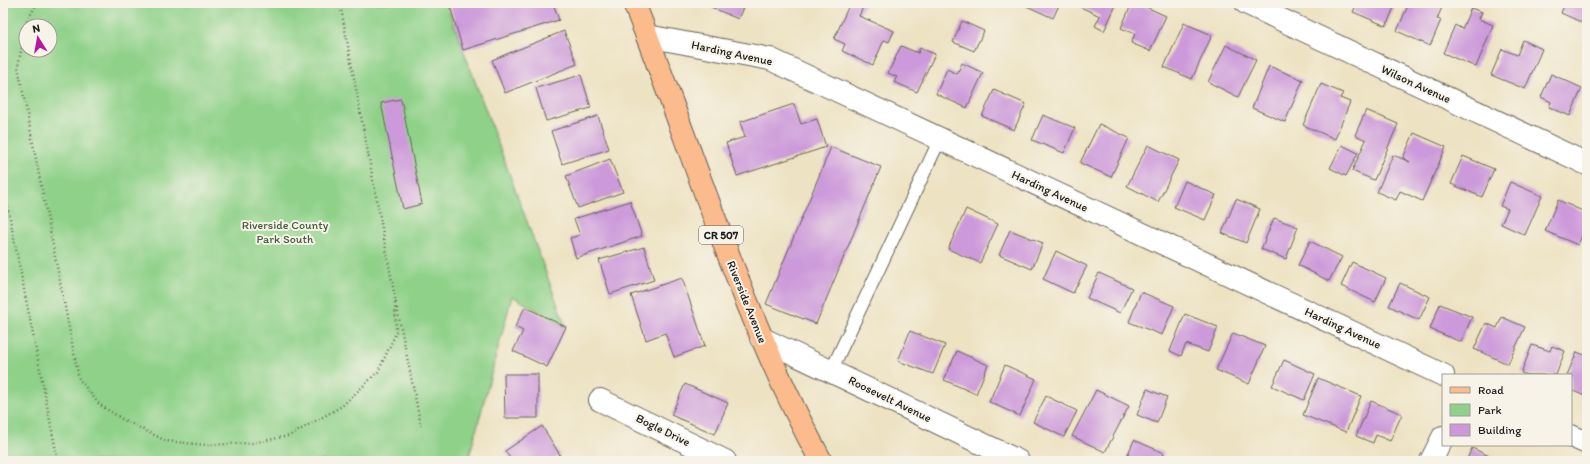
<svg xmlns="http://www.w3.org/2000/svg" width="1590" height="464" viewBox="0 0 1590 464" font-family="Itim,sans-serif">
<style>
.green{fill:#8fd189;stroke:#567652;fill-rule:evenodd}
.building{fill:#cc99da}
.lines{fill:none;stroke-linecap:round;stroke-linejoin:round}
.lane-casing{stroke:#656156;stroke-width:14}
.street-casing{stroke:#656156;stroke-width:24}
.primary-casing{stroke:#656156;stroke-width:24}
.path{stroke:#656156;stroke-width:2.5;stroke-dasharray:1 3;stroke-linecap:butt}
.lane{stroke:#fff;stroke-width:12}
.street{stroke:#fff;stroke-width:22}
.primary{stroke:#fbbb8d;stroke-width:22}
.labels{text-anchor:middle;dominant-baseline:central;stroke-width:4;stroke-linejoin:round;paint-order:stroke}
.shield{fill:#f7f3e8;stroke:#5e5c59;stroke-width:1}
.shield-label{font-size:11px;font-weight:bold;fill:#1c1c1c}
.street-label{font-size:12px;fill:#1c1c1c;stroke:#f7f3e8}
.park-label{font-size:12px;fill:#445b42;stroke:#f7f3e8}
</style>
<rect width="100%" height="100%" fill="#f7f3e8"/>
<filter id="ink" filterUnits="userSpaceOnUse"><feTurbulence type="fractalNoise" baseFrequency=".025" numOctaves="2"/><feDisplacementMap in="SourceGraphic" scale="8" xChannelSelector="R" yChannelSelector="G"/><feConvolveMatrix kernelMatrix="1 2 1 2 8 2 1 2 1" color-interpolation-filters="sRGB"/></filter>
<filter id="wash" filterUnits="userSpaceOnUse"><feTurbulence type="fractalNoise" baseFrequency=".012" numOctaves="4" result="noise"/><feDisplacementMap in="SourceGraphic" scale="16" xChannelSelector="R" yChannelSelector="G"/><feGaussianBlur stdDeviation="0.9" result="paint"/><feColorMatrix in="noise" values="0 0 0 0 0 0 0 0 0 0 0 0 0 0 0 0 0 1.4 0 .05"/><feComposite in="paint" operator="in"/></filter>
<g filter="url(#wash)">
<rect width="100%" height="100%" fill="#ede2c2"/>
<path class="green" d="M3,3H446L566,327L512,296L468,461H3ZM26,26H50V50H26Z"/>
<g id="blocks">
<path class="building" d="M460,3H553L559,20L463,50L450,6Z
M702,3H745L738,19Z
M850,3H865L859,16L894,31L889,42L884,40L873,65L842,51L845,44L834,39Z
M1020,3H1060L1053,18Z
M1077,3H1117L1104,31L1095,26L1100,16L1076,5Z
M1132,3H1137L1166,16L1150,51L1131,43L1135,34L1121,28Z
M1357,3H1396L1386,26L1353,12Z
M1409,3H1439L1443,5L1437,19L1441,20L1430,46L1397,31Z
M1565,3H1587L1584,13L1587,14L1583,23L1561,13Z
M1471,8L1482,12L1479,19L1493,25L1476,67L1443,53L1455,25L1462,29Z
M962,21L984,31L974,51L953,42Z
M1184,23L1212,35L1192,79L1164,67Z
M564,31L577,64L505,93L492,60Z
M1523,40L1542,49L1525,89L1491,75L1502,49L1517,55Z
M1226,45L1256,60L1238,97L1208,82Z
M901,46L918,53L920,48L935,54L917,92L894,82L897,77L888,73Z
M962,63L983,73L967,108L936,94L947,69L957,74Z
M1269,66L1303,80L1285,122L1252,108Z
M1551,74L1582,88L1570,116L1549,107L1551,102L1541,97Z
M581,75L591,108L546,121L536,88Z
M1321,84L1343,93L1340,98L1350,102L1335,139L1303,125Z
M994,90L1026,104L1014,130L982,116Z
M401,99L422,204L403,209L381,103Z
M794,104L801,124L817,119L826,147L737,176L726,143L745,137L740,122Z
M1366,110L1398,124L1374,180L1352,171L1366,140L1355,135Z
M1043,115L1075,128L1064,153L1032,140Z
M598,116L609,149L562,164L551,131Z
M1099,124L1129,138L1111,177L1080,163Z
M1414,133L1446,147L1422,201L1400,191L1396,200L1377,192L1393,155L1410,162L1403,158Z
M1148,145L1179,160L1158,202L1127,186Z
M1342,145L1358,153L1346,176L1330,168Z
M831,147L881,167L816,324L766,304Z
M1463,156L1494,169L1482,197L1451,184Z
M610,159L623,192L578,208L566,176Z
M1185,181L1216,195L1205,220L1174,207Z
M1510,182L1542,196L1525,235L1501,224L1508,209L1500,206Z
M1236,199L1260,209L1246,243L1222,233Z
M1558,200L1587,213V224L1578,245L1545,231Z
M630,201L642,236L576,258L570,238L580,235L574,219Z
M966,209L998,224L980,263L948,249Z
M1274,218L1298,227L1286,259L1261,249Z
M1010,230L1043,243L1032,269L999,255Z
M1310,241L1342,257L1329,281L1298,265Z
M644,247L654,280L610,294L599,260Z
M1056,251L1087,266L1073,293L1043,279Z
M1352,262L1386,278L1375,302L1341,286Z
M1099,273L1132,288L1120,313L1087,298Z
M682,278L705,346L674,357L665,333L646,340L631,295Z
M1400,283L1430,297L1419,320L1389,306Z
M1141,292L1174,306L1162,335L1129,322Z
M1440,304L1472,317L1461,342L1430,329Z
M525,307L566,327L547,367L513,351L523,331L515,327Z
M1185,314L1218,327L1208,352L1186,344L1181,356L1170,351Z
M1502,317L1525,327L1508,364L1474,349L1486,323L1497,328Z
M910,331L945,345L933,374L898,361Z
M1233,333L1265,346L1249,384L1216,370Z
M1532,345L1550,351L1552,346L1565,351L1556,375H1528L1521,373Z
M957,351L988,365L976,394L944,380Z
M1577,352L1587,356V397L1571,390V375H1567Z
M1284,360L1315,374L1304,400L1272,386Z
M1005,365L1036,379L1020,416L989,402Z
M504,374H538V418H505Z
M1318,378L1361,396L1346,432L1303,415Z
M685,384L728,403L715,434L671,415Z
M1147,389L1167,397L1157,423L1137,415Z
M1096,390L1129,406L1105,452L1072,436Z
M1046,396L1077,411L1064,437L1033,422Z
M1371,401L1402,414L1390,441L1376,435L1373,443L1356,436Z
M542,426L560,455L551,461H512L505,451Z
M1134,440L1164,453L1161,461H1125Z
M1472,448L1500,461H1466Z"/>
</g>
</g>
<g filter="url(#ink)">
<use href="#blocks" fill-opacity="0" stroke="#656156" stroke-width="1"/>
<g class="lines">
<defs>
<path id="lane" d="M831,371L940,139"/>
<path id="street" d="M1246,3L1587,164
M647,36L770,59L1443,375
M761,338L1018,461
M600,400L725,461
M1571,436L1587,443
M1431,461L1443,437"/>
<path id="primary" d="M634,3C695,156 742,316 821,461"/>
</defs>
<use href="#lane" class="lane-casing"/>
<use href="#street" class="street-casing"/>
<use href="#primary" class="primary-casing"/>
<path class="path" d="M37,3L26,23L18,67L79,379L99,404L122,419L166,441L205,445L252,443L289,436L342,406L378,372L396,333L395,302
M340,3L396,303
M3,183L58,461
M397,308L421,426"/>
<use href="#lane" class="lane"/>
<use href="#street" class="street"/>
<use href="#primary" class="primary"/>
</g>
</g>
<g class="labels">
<rect class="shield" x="699" y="226" width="44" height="18" rx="3"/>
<g class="shield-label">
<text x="721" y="235">CR 507</text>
</g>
<g class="street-label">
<text transform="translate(732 53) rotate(12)">Harding Avenue</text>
<text transform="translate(1416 84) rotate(25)">Wilson Avenue</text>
<text transform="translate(1050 191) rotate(25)">Harding Avenue</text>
<text transform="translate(747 302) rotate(68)">Riverside Avenue</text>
<text transform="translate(1343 328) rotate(25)">Harding Avenue</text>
<text transform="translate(890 399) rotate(26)">Roosevelt Avenue</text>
<text transform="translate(663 430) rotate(26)">Bogle Drive</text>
</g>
<g class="park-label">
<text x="285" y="225">Riverside County<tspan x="285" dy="14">Park South</tspan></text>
</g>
</g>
<rect width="1590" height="464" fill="none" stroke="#f7f3e8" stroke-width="16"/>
<rect x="1442" y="374" width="130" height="72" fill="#f7f3e8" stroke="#9f9d96"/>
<rect x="1450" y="387" width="20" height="6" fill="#fbbb8d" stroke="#9f9d96"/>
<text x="1478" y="394" font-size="12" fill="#1c1c1c">Road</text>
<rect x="1450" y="404" width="20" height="12" fill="#8fd189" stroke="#9f9d96"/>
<text x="1478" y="414" font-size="12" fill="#1c1c1c">Park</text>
<rect x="1450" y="424" width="20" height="12" fill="#cc99da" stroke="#9f9d96"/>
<text x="1478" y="434" font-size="12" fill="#1c1c1c">Building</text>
<g transform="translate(38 38) rotate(349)"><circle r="19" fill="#f7f3e8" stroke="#9f9d96"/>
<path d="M0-3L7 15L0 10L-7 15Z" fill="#b5179e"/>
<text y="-6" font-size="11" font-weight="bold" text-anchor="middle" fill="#1c1c1c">N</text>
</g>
</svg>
